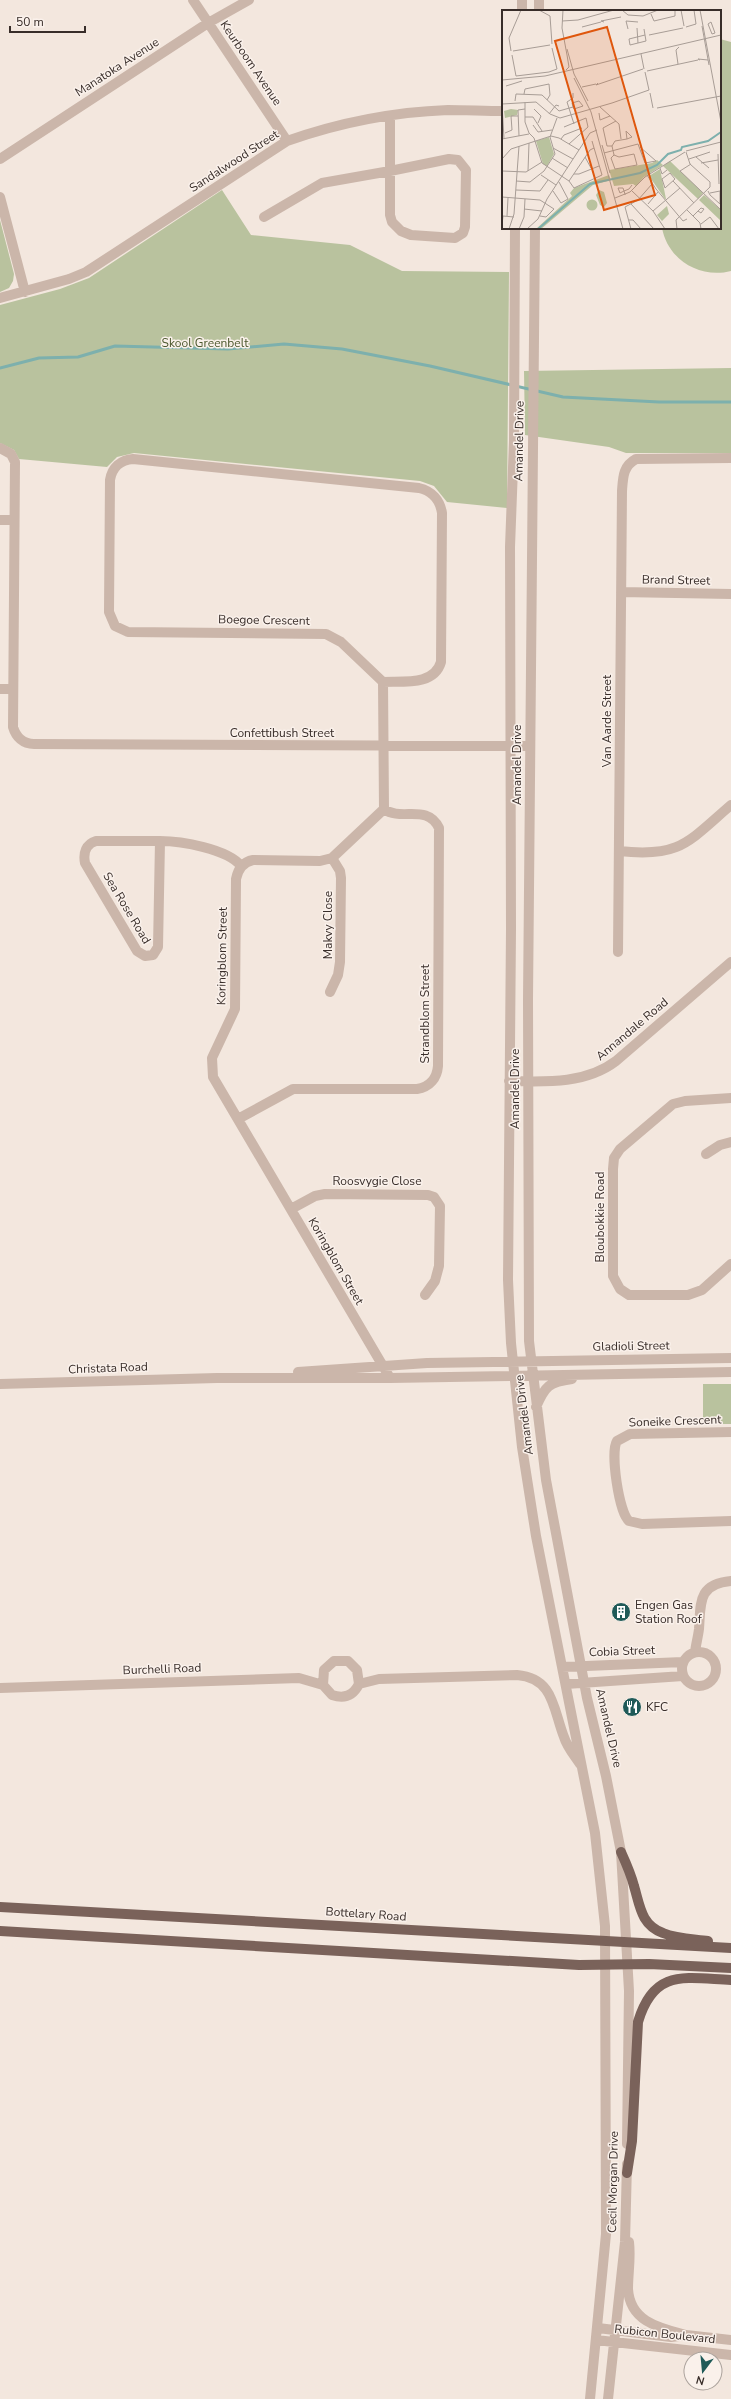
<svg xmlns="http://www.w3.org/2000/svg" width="731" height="2399" viewBox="0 0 731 2399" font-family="'Nunito Sans',sans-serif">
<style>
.green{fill:#b9c29e}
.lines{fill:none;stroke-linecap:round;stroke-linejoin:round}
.stream{stroke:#7db0ad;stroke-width:3}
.minor{stroke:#cbb6aa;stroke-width:10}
.major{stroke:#7a625a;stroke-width:10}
.labels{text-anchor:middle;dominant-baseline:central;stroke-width:3;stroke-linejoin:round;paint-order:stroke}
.street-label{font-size:12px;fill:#382d29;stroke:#faf1eb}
.park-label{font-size:12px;fill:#4b572d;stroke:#faf1eb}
.poi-label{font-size:12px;fill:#382d29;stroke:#faf1eb;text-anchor:start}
.inset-river{fill:none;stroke:#7db0ad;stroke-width:2}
.inset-road{fill:none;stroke:#a89d96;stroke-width:1}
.view{fill:#df570d;fill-opacity:0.15;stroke:#df570d;stroke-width:2}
.inset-edge{fill:none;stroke:#382d29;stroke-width:2}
</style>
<rect width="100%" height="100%" fill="#f3e7de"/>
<path class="green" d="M720,39L731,42V271C700,279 668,260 662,228H720Z
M222,190L251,235L350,245L402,271L509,272L507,508L447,502L434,486L420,481L134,453L117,457L107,467L19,459L14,450L0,443V305L60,289L89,278Z
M0,220L14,274L13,281L9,288L0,292Z
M731,368V453H626L609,447L525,435L524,371Z
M703,1384H731V1424H703Z"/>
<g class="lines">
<path class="stream" d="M0,368L39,358L78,357L115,346L228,349L284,344L342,349L430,366L563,397L659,402H731"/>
<path class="minor" d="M193,0L287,141
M522,11V0
M539,11V0
M0,159L208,23L249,0
M0,197L25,292
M264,217L322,183L390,171L449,159L458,160L466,170L465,227L463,233L455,238L411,235L401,231L392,222L390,215V116
M515,228L514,441L510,547L511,929L508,1280L511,1343L522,1447L536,1536L595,1833L605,1926L606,2234L590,2399
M535,228L528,1000L529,1341L546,1480L587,1698L606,1776L621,1852L629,1991L627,2144
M0,298L69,279L86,272L287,141C338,123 394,112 448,110C466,110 485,111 503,111
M0,448L11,454L15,462L13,727C16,737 23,744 34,744L530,746
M0,520H14
M621,592L731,594
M383,682C403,681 434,686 441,662L442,513C440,500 432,491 419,488L133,459C121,460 112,467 110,480L109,612L115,626L128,632L326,634L341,642L383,682L384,809L332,858L320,861L253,860C243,862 238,869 236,879L235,1009L212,1058L213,1077L390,1378
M0,689H13
M160,841H96C86,844 83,853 85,863L137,951L145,956L153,955L158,947L160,841C181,841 228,849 241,866
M619,851C680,858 688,842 731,805
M618,952L622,491C623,477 623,466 636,459L731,458
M330,992L338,975L340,962L341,878L340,871L332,858
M509,1081C546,1082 586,1084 616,1061L731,962
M731,1098L685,1101L673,1104L620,1149L614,1158L613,1169V1276L620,1289L629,1295H688L702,1290L731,1264
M238,1119L293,1089H417C430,1087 437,1078 438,1066L439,828C427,803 401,822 384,809
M706,1154L720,1145L731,1142
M291,1209L315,1196L325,1194L428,1195L434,1197L440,1206L439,1266L435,1281L425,1295
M298,1372L427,1363L731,1358
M0,1384L217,1378H390L731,1372
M536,1407C545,1386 549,1382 572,1379
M731,1432L630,1434L617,1441C610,1452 619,1513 629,1521L642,1524L731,1521
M682 1669a17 17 0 1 1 34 0a17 17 0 1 1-34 0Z
M695,1652C696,1644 698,1637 699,1629C701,1604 697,1584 731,1581
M562,1667L683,1662
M359,1684L379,1679L517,1675C554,1678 553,1709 564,1737C567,1747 574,1755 580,1764
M566,1684L683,1676
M0,1688L299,1678L323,1685L332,1695C344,1699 353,1696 359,1684L357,1670L348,1661H334L324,1670L323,1685
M629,2242C631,2258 628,2273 628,2289C630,2322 660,2328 686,2335
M598,2328L671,2337L686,2335L731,2340
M596,2340L731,2355
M608,2399L625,2242L627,2164"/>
<path class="major" d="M621,1852C626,1863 631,1874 634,1886C640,1906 641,1925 663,1933C677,1939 694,1939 708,1941
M0,1907L731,1948
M0,1931L579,1965L649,1964L731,1968
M627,2173L632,2141L638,2022C654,1968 685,1978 731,1980"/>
</g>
<defs>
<symbol id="building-disc" viewBox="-11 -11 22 22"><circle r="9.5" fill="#1f5a58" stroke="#faf1eb"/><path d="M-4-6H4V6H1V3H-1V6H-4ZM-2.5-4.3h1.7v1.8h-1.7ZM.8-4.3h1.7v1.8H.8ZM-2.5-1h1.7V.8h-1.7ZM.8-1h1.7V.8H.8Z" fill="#fff"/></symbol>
<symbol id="restaurant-disc" viewBox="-11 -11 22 22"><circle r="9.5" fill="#1f5a58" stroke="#faf1eb"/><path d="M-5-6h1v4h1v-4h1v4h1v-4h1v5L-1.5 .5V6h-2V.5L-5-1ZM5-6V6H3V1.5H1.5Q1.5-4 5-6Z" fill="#fff"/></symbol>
</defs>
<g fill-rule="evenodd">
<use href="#building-disc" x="610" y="1601" width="22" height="22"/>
<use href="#restaurant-disc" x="621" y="1696" width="22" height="22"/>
</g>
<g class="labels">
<g class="street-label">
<text transform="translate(251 63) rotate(56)">Keurboom Avenue</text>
<text transform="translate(117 67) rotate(-33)">Manatoka Avenue</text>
<text transform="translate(234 161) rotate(-33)">Sandalwood Street</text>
<text transform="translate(519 441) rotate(-89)">Amandel Drive</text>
<text transform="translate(676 580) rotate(1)">Brand Street</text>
<text transform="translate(264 620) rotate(1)">Boegoe Crescent</text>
<text transform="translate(607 721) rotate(-90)">Van Aarde Street</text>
<text x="282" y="733">Confettibush Street</text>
<text transform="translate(517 765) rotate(-90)">Amandel Drive</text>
<text transform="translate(127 908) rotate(59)">Sea Rose Road</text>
<text transform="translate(328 925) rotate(-90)">Makvy Close</text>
<text transform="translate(222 956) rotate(-89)">Koringblom Street</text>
<text transform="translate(425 1014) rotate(-90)">Strandblom Street</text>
<text transform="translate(632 1029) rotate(-40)">Annandale Road</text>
<text transform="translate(515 1089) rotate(-90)">Amandel Drive</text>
<text x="377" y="1181">Roosvygie Close</text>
<text transform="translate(600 1217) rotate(-90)">Bloubokkie Road</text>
<text transform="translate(336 1261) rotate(60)">Koringblom Street</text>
<text transform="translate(631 1346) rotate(-1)">Gladioli Street</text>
<text transform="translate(108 1368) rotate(-2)">Christata Road</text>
<text transform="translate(524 1415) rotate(-97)">Amandel Drive</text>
<text transform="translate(675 1421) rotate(-2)">Soneike Crescent</text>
<text transform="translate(622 1651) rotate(-2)">Cobia Street</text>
<text transform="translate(162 1669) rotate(-2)">Burchelli Road</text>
<text transform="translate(609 1728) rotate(77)">Amandel Drive</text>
<text transform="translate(366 1914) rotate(4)">Bottelary Road</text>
<text transform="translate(613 2182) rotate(-89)">Cecil Morgan Drive</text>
<text transform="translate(665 2334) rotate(6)">Rubicon Boulevard</text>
</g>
<g class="park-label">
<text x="205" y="343">Skool Greenbelt</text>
</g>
<g class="poi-label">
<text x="635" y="1605">Engen Gas<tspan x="635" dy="14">Station Roof</tspan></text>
<text x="646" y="1707">KFC</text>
</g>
</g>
<g transform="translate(502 10)">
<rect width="219" height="219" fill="#f3e7de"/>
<path d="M9,99L16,100L15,105L3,108L2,101ZM47,127L52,144L45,156L41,154L34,131ZM155,150L161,155L142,167L134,176L131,174L112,176L107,160L150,153ZM168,151L201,183L196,189L161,156ZM158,159L164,189H163L147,166ZM107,165L109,170L91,175L39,219H34L70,186L68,183L72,178ZM97,180L102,182L105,193L102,197L98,195L94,185ZM202,185L219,200V211L197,190ZM84.5 195a5.5 5.5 0 1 1 11 0a5.5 5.5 0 1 1-11 0ZM165,196L167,204L160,211L155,205Z" fill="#b9c29e"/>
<path class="inset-river" d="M36,219L88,174L138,163L155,155L166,144L179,140L180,137L206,131L219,122"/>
<path class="inset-road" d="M37,0L48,6L50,34M61,0L60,18L65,45M120,0L126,5L141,6L156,0M179,0L182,16M198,0L219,112M149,4L152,11L173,6V0M60,11L76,10L112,0M102,12L99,11L119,7M209,12L213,23L210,24L206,14ZM200,16L207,55M80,17L99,12M184,17L194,14L192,0M135,18L136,33M126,19L124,11L136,12M142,19L144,31L128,35L127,29L143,25M147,25L181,18M65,39L72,64L86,91M9,41L7,28L19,0M11,41L48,35M139,44L142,59M10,45L14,66L47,62L55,59L50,38M198,50L196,49L206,50M176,54L174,40L177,37M64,60L67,57L65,45M145,61L196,50M143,62L147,80M72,68L89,102L121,219M0,70L43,66L219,25M96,73L94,75L141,59M4,76L20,71M80,77L94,74M71,83V88L65,92L72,114M148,83L151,98M22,84L23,79L47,74L48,85L45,90M40,85L57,101L71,97L70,93L77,91L81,96L72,99L71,97M13,91L14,84L40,85M23,92V112L27,123L32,128L40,153L67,171L72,178L100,165L90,131M110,93L147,80M0,94L34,92L48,104L58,108L110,93M0,94L2,129M98,97L117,114L119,129M155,98L219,86M32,99L39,106L36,113M97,103L98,110L108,106M47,104L54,95L57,96M23,107H31L40,121M31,115L36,122L50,120M62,117L84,108L86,117L67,134M3,123L10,120L9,106H16M17,126L16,100L23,99M0,129L27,124M59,129L62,125L80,118M100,135L108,163M110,136H105L101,118L114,111M51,138L71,149M184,141L219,132M102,143L136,134L143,153L154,151L138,137M216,144L217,174M112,145L109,148L113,159L135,155L132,144L117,147L112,145L110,136L113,131L125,129L124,121L130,127L125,129M83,147L89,158M194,147L207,158M50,148L66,158M0,149L9,139L49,126L57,128L77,140M187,149L208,142M199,153L216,150M189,154L178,161L219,200M158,158L160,164L165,160M0,161L24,162L40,152M26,161L27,133M168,163L173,169L163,178L160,169ZM72,164H77L97,156M39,165L54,175M145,165L154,179L181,211L185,209M14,171L28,172L42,161L53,144L48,127L55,108M67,171L88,140L92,138M171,171L192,193M14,180L38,181L46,170M51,181L59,193L66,189L57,172M130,181L151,201L163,219M206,181L208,185L218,194V181L208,183M123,185V184L121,178H116L118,183L122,181L127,179L130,175M0,187L38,190L52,199L44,207L38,206M113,188L128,182L143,167L183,142M129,194L152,219M146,194L156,182M22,199L40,201M185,200L198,213L199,219M151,201L178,178M5,206L6,188M191,206L199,198L202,199L199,203L196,201M127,210H131L139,219M0,214L1,206L12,207M199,214L208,207L217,219M7,219L12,204L17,136M17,219L22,207L23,189M25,219L36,209L45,189L88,123L95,120M129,219L123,197L136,190L150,174M175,219L174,210L208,177V172L188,154L184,142"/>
<path class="view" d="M105,17L153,185L102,200L53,31Z"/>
<rect width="219" height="219" class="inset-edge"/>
</g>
<g transform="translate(703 2371) rotate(196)"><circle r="19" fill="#faf1eb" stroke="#aca39d"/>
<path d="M0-3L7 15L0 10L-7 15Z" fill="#1f5a58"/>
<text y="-6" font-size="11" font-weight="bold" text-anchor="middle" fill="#382d29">N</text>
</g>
<path d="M10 26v6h75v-6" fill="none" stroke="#382d29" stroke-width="2"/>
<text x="16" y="26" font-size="12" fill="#382d29" stroke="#faf1eb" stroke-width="3" paint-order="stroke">50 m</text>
</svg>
